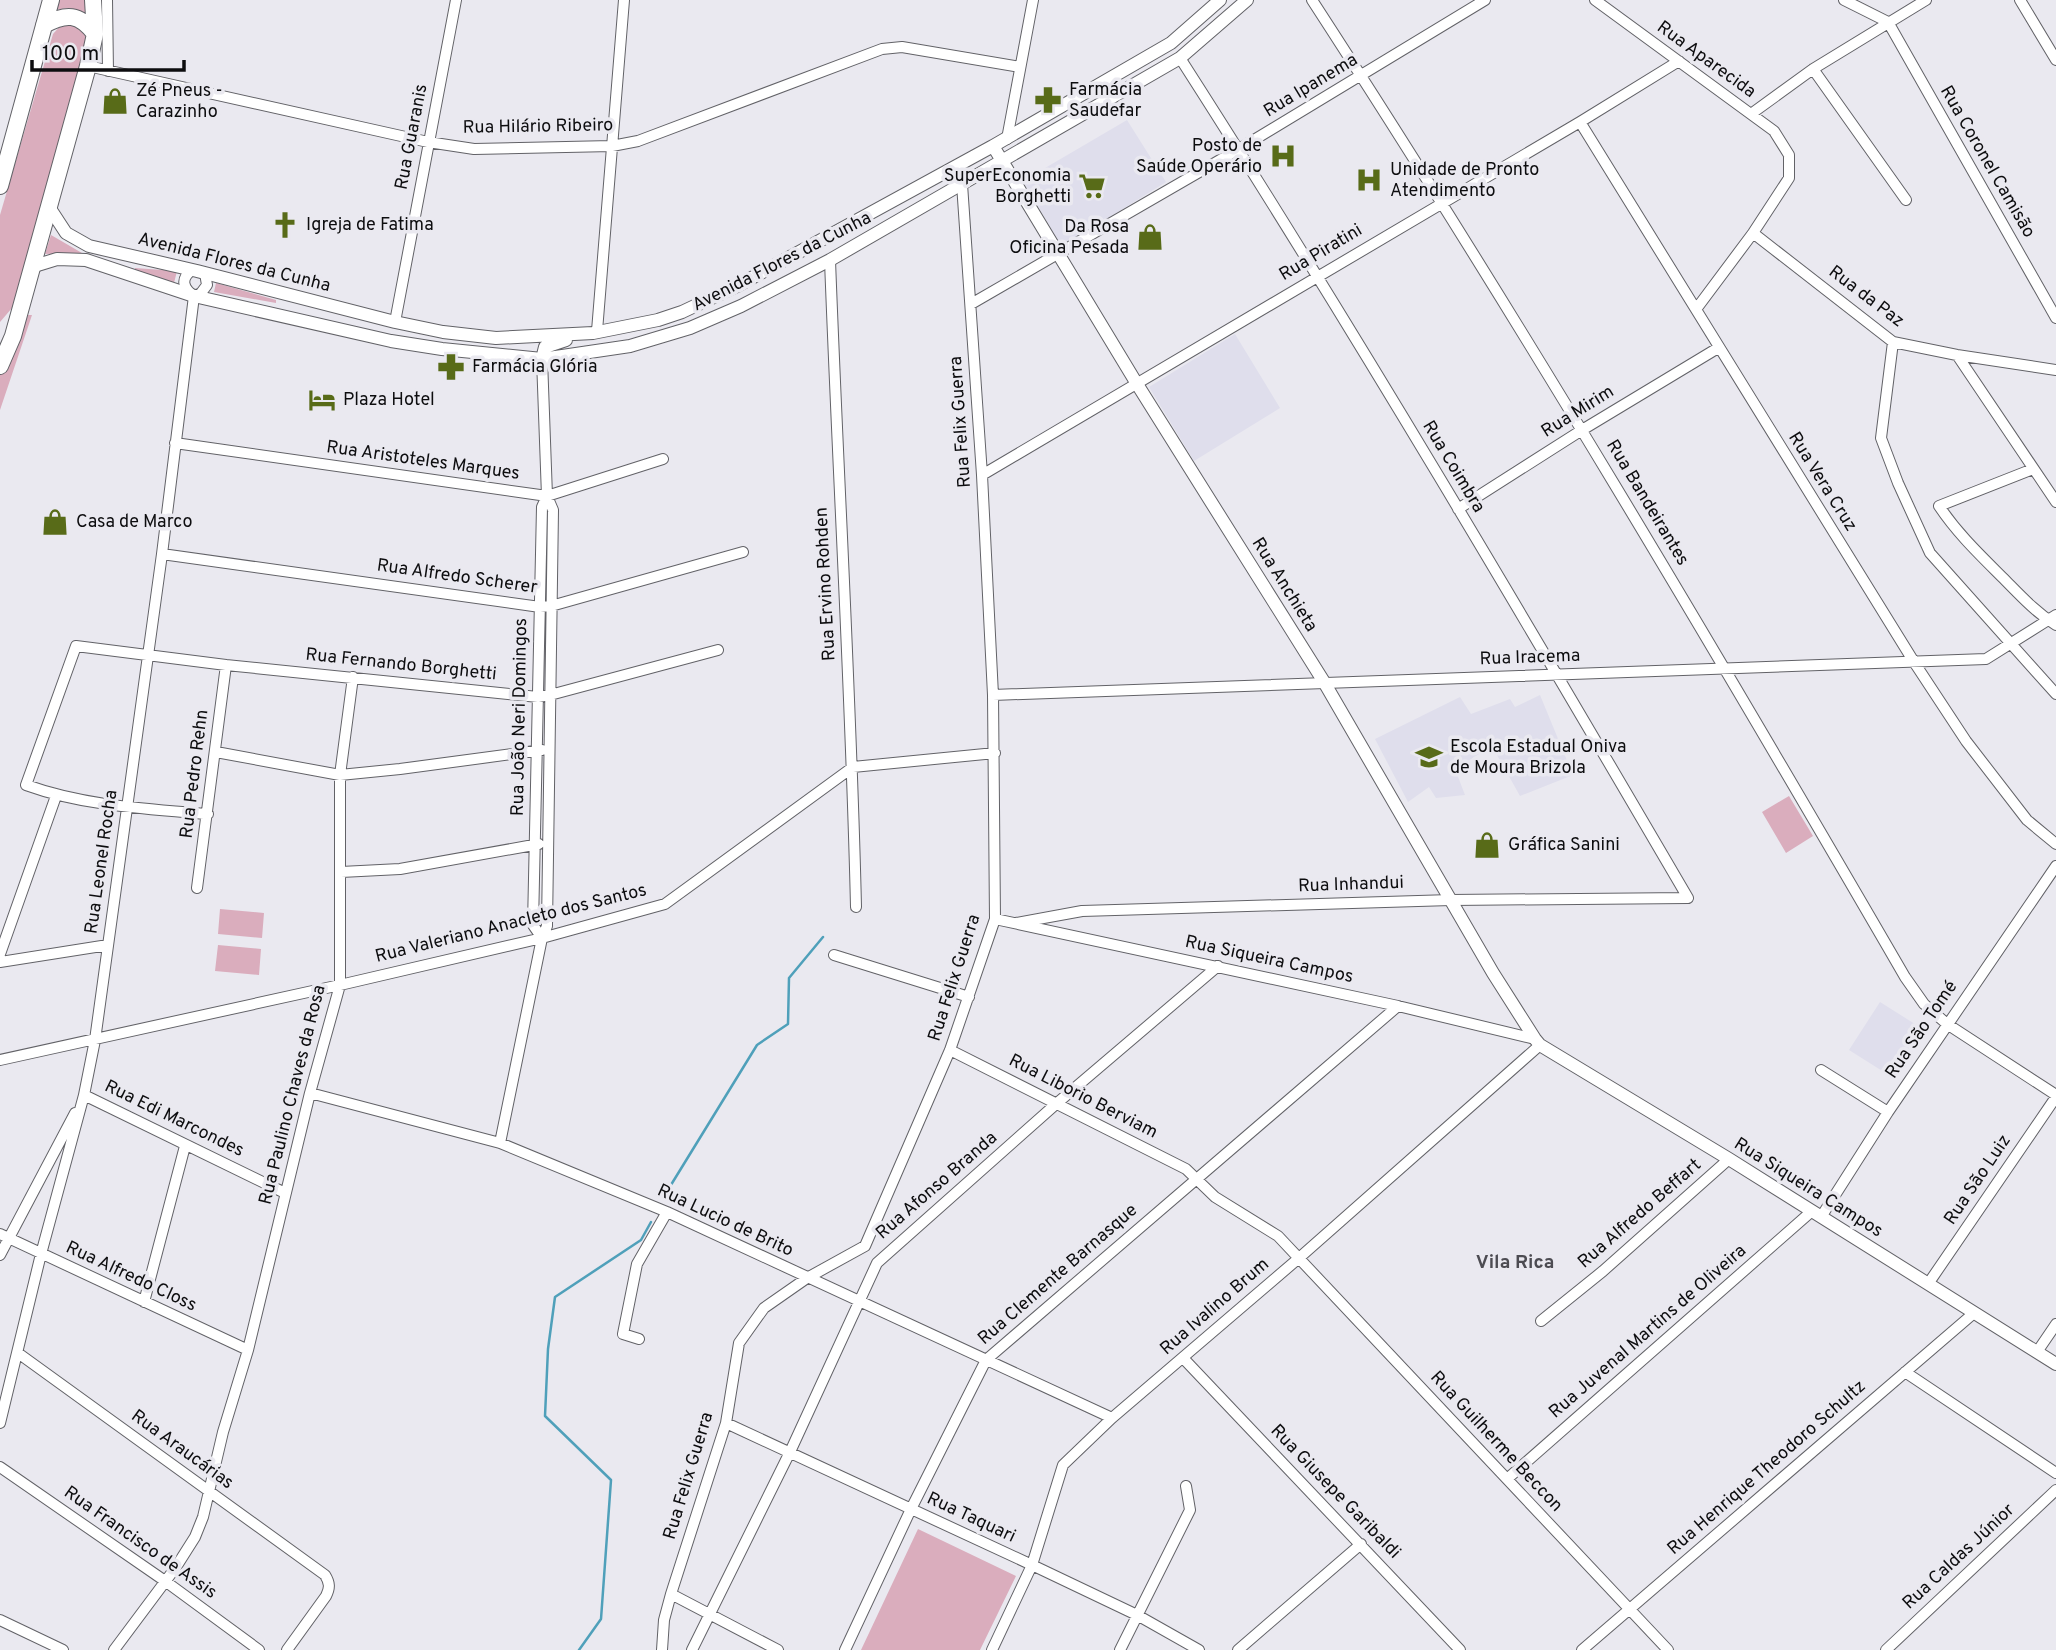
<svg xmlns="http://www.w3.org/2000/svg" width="2056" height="1650" viewBox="0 0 2056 1650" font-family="Overpass,sans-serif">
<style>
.built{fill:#dfdeec}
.green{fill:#daadbd}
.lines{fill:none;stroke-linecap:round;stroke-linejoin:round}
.stream{stroke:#4fa0ba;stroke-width:2.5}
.minor-casing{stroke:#626267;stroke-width:12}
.major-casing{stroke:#626267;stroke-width:14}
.highway-casing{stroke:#626267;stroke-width:18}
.minor{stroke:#fff;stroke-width:10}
.major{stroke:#fff;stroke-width:12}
.highway{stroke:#fff;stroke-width:16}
.labels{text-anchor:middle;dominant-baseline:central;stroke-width:7;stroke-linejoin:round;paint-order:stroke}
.street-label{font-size:18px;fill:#0d0d0f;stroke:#eae9f0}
.poi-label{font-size:18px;fill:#0d0d0f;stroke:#eae9f0;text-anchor:start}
.neighbourhood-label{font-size:19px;font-weight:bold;fill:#4d4c52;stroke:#eae9f0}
</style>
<rect width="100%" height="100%" fill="#eae9f0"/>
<path class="built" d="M1127,120L1166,182L1062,247L1023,181Z
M1235,334L1280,408L1194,461L1149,387Z
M1540,695L1573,775L1520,796L1492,746L1455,769L1465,795L1436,798L1429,787L1408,802L1375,739L1460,697L1471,714L1510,699L1515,707Z
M1880,1002L1926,1031L1895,1079L1849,1050Z"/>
<path class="green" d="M56,0H86L87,13L69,8L53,10Z
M62,24C86,23 87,33 87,54L12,308L0,322V215L53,34Z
M51,235L82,253L45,254Z
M135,268L177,271L174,283L135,271Z
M216,283L276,300V303L214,292Z
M28,315H32L0,410V375L16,346Z
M1789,796L1813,836L1786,853L1762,812Z
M220,909L264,913L262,938L218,934Z
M218,945L261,949L259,975L215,971Z
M918,1529L1016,1576L980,1650H861Z"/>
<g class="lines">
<path class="stream" d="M666,1193L757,1045L788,1024L789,978L823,937
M579,1650L601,1619L611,1480L545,1416L548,1349L555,1297L641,1240L651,1222"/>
<defs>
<path id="minor" d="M107,0L108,71
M1312,0C1520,320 1714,648 1905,977L1924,1004L1947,1024L2056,1095
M1595,0L1774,131L1789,155V178L1753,233L1697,308
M1844,0L1888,22
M2020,0L2056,60
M1888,22L2056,318
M1180,58C1357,334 1523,616 1688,898
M88,66L428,142L474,149L612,146L638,141L882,49L902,47L1020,67
M1813,69L1906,200
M1751,114L1813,69L1926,0
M1580,122L1914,662L1966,741L2027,820L2056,844
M1007,139L1033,0
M1753,233L1893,342L1957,355L2056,370
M830,260C838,476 851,691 856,907
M192,270C180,279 183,288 194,296
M194,296L201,293L207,285L205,273
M971,304L1239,149L1485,0
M395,322L456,0
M597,331L624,0
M1893,342L1881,438L1898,483L1930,553L2056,694
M1957,355L2056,502
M175,443L547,496L663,459
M2033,469L1939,506C1957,533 1979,554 2002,577C2019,594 2035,612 2056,625
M982,475L1580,122L1679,61
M1458,509L1582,430L1718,348
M162,554L540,607L551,606L743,552
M993,695L1986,659L2056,615
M216,752L340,775L400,769L542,750
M208,814C147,809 84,806 26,785L76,646L226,665L538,697L550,695L718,650
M341,872L400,869L539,844
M197,888L226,665
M995,919L1398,1006L1535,1039
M1016,923L1082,911L1451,900L1688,898
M542,938L533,925L542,507L547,496
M0,954L56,796
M834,955L969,997
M0,962L108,945
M950,1050L1186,1169L1215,1197L1278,1236L1668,1650
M0,1060L340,985L542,938L665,904L853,767L995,753
M1821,1070L1888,1112
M310,1093L500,1143L667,1212L1112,1418
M84,1095L285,1193
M500,1143L542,938L547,926L553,510L547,496L542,359
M1821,1217L1888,1112L2056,866
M0,1234L248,1350
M0,1255L75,1113
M1928,1284L2056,1097
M144,1302L185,1146
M1541,1321L1603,1271L1729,1159
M639,1339L623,1334L637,1264L667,1212
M2037,1352L2056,1324
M18,1353L325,1575C330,1583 330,1588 326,1596L287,1650
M1183,1358L1460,1650
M1905,1372L2056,1473
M0,1423L41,1254L84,1095L95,1040L162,554L194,296
M726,1423L1032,1565L1137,1615L1199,1650
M0,1467L165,1581L259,1650
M1507,1479L1812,1211
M671,1594L778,1650
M0,1620L63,1650
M114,1650L176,1567L195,1537L203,1517L223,1432L248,1350L310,1093L340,985V775L353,677
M662,1650L664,1620L671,1594L726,1423L739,1343L764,1308L807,1278L865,1246L950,1050L995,919L993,695L982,475L962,184
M692,1650L790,1452L877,1263L1056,1104L1218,966
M845,1650L911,1509L986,1360L1398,1006
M992,1650L1032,1565L1063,1465L1112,1418L1299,1258L1540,1045
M1120,1650L1190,1510L1186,1486
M1238,1650L1361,1544
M1582,1650L1974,1313
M1886,1650L2056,1490"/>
<path id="major" d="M993,146L1137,384L1324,682L1493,973L1535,1039L1540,1045L1729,1159L2056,1364
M49,207L66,233L89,246L197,271L395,322L443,332L496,338L593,333L658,320L682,312L737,286L993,146L1171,43L1220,0
M31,267L57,259L86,260L194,296L391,341L442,349L542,359L630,346L690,328L741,306L830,260L1180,58L1247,0
M542,359L545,347L566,340"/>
<path id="highway" d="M44,25C66,13 79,13 95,34
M0,186L51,0
M0,366L13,336L88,66L95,34L93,0"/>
</defs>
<use href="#minor" class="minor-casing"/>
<use href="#major" class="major-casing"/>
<use href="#highway" class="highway-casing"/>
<use href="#minor" class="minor"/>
<use href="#major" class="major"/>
<use href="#highway" class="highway"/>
</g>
<defs>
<symbol id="pharmacy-bare" viewBox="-9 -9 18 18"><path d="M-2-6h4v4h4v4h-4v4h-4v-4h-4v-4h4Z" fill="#586b18" stroke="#eae9f0" stroke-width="2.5" paint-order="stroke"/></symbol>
<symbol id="shop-bare" viewBox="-9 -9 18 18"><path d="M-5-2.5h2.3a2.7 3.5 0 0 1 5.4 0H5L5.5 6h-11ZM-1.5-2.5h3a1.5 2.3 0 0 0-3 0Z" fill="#586b18" stroke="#eae9f0" stroke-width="2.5" paint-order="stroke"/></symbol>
<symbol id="hospital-bare" viewBox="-9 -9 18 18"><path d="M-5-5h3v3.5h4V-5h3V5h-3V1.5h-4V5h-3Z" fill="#586b18" stroke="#eae9f0" stroke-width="2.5" paint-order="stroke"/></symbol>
<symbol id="supermarket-bare" viewBox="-9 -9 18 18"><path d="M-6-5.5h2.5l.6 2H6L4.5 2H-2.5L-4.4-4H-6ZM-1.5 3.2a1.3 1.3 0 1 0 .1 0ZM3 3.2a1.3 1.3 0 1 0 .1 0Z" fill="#586b18" stroke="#eae9f0" stroke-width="2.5" paint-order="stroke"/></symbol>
<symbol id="church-bare" viewBox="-9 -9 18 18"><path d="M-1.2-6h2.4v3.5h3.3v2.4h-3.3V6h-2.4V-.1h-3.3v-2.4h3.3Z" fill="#586b18" stroke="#eae9f0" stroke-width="2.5" paint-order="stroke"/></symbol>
<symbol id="hotel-bare" viewBox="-9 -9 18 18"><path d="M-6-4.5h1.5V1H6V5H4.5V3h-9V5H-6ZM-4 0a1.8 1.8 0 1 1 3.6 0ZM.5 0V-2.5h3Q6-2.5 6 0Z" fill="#586b18" stroke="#eae9f0" stroke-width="2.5" paint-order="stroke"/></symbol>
<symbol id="school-bare" viewBox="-9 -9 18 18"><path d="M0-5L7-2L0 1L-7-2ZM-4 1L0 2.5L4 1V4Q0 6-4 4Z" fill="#586b18" stroke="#eae9f0" stroke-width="2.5" paint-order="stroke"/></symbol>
</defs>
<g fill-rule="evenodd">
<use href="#pharmacy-bare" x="1029" y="81" width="38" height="38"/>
<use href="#shop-bare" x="96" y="82" width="38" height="38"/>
<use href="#hospital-bare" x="1264" y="137" width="38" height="38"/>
<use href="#hospital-bare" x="1350" y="161" width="38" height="38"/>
<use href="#supermarket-bare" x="1073" y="167" width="38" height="38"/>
<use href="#church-bare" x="266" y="206" width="38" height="38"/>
<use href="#shop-bare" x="1131" y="218" width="38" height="38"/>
<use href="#pharmacy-bare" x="432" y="348" width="38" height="38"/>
<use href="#hotel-bare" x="303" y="381" width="38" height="38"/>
<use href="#shop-bare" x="36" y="503" width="38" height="38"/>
<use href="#school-bare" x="1410" y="738" width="38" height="38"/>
<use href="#shop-bare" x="1468" y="826" width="38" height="38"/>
</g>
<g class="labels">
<g class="street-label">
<text transform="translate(1706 60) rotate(36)">Rua Aparecida</text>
<text transform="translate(1311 86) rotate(-31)">Rua Ipanema</text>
<text transform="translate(538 127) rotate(-1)">Rua Hilário Ribeiro</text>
<text transform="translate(412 137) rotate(-79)">Rua Guaranis</text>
<text transform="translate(1987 162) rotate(60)">Rua Coronel Camisão</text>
<text transform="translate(1321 253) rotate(-31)">Rua Piratini</text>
<text transform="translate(782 262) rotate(-27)">Avenida Flores da Cunha</text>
<text transform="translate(234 263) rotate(14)">Avenida Flores da Cunha</text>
<text transform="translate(1866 297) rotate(37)">Rua da Paz</text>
<text transform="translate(1578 412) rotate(-32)">Rua Mirim</text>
<text transform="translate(961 422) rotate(-94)">Rua Felix Guerra</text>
<text transform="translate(423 461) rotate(8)">Rua Aristoteles Marques</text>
<text transform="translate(1453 467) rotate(59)">Rua Coimbra</text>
<text transform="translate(1822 482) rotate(58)">Rua Vera Cruz</text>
<text transform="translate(1647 503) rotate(59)">Rua Bandeirantes</text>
<text transform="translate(457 577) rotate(8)">Rua Alfredo Scherer</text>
<text transform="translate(826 584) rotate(-93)">Rua Ervino Rohden</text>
<text transform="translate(1284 585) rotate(58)">Rua Anchieta</text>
<text transform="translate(1530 658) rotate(-2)">Rua Iracema</text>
<text transform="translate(401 665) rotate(6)">Rua Fernando Borghetti</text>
<text transform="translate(520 717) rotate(-89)">Rua João Neri Domingos</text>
<text transform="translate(195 774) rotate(-83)">Rua Pedro Rehn</text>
<text transform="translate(102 862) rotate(-82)">Rua Leonel Rocha</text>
<text transform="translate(1351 885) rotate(-2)">Rua Inhandui</text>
<text transform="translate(511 924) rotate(-14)">Rua Valeriano Anacleto dos Santos</text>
<text transform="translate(1269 960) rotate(12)">Rua Siqueira Campos</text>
<text transform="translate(955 978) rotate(-72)">Rua Felix Guerra</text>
<text transform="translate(1922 1030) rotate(-56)">Rua São Tomé</text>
<text transform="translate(293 1095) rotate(-76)">Rua Paulino Chaves da Rosa</text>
<text transform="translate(1083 1097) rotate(27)">Rua Liborio Berviam</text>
<text transform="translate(174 1119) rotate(26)">Rua Edi Marcondes</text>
<text transform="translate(1978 1180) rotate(-56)">Rua São Luiz</text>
<text transform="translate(937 1186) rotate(-41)">Rua Afonso Branda</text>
<text transform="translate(1808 1188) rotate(32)">Rua Siqueira Campos</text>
<text transform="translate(1640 1214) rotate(-41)">Rua Alfredo Beffart</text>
<text transform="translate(725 1221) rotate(25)">Rua Lucio de Brito</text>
<text transform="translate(1058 1275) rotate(-41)">Rua Clemente Barnasque</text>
<text transform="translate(131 1277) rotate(25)">Rua Alfredo Closs</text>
<text transform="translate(1215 1307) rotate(-41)">Rua Ivalino Brum</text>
<text transform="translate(1648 1332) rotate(-41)">Rua Juvenal Martins de Oliveira</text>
<text transform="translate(1496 1442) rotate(47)">Rua Guilherme Beccon</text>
<text transform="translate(182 1450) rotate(36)">Rua Araucárias</text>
<text transform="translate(1767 1468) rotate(-41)">Rua Henrique Theodoro Schultz</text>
<text transform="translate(689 1476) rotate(-73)">Rua Felix Guerra</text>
<text transform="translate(1335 1492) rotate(46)">Rua Giusepe Garibaldi</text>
<text transform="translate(971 1518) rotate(25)">Rua Taquari</text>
<text transform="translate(140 1543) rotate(35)">Rua Francisco de Assis</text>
<text transform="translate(1959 1557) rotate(-43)">Rua Caldas Júnior</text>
</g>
<g class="poi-label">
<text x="1069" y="90">Farmácia<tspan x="1069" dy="21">Saudefar</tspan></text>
<text x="136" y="91">Zé Pneus -<tspan x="136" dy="21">Carazinho</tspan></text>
<text x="1262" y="146" text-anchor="end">Posto de<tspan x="1262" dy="21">Saúde Operário</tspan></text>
<text x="1390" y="170">Unidade de Pronto<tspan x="1390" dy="21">Atendimento</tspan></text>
<text x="1071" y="176" text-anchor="end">SuperEconomia<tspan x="1071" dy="21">Borghetti</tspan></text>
<text x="306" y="225">Igreja de Fatima</text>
<text x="1129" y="227" text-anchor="end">Da Rosa<tspan x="1129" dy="21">Oficina Pesada</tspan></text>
<text x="472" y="367">Farmácia Glória</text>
<text x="343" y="400">Plaza Hotel</text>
<text x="76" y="522">Casa de Marco</text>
<text x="1450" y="747">Escola Estadual Oniva<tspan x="1450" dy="21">de Moura Brizola</tspan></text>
<text x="1508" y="845">Gráfica Sanini</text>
</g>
<g class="neighbourhood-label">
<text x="1515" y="1263">Vila Rica</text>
</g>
</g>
<path d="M32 60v10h152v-10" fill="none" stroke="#0d0d0f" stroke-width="3.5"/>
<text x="42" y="60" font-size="21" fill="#0d0d0f" stroke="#eae9f0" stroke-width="5" paint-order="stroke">100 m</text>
</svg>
